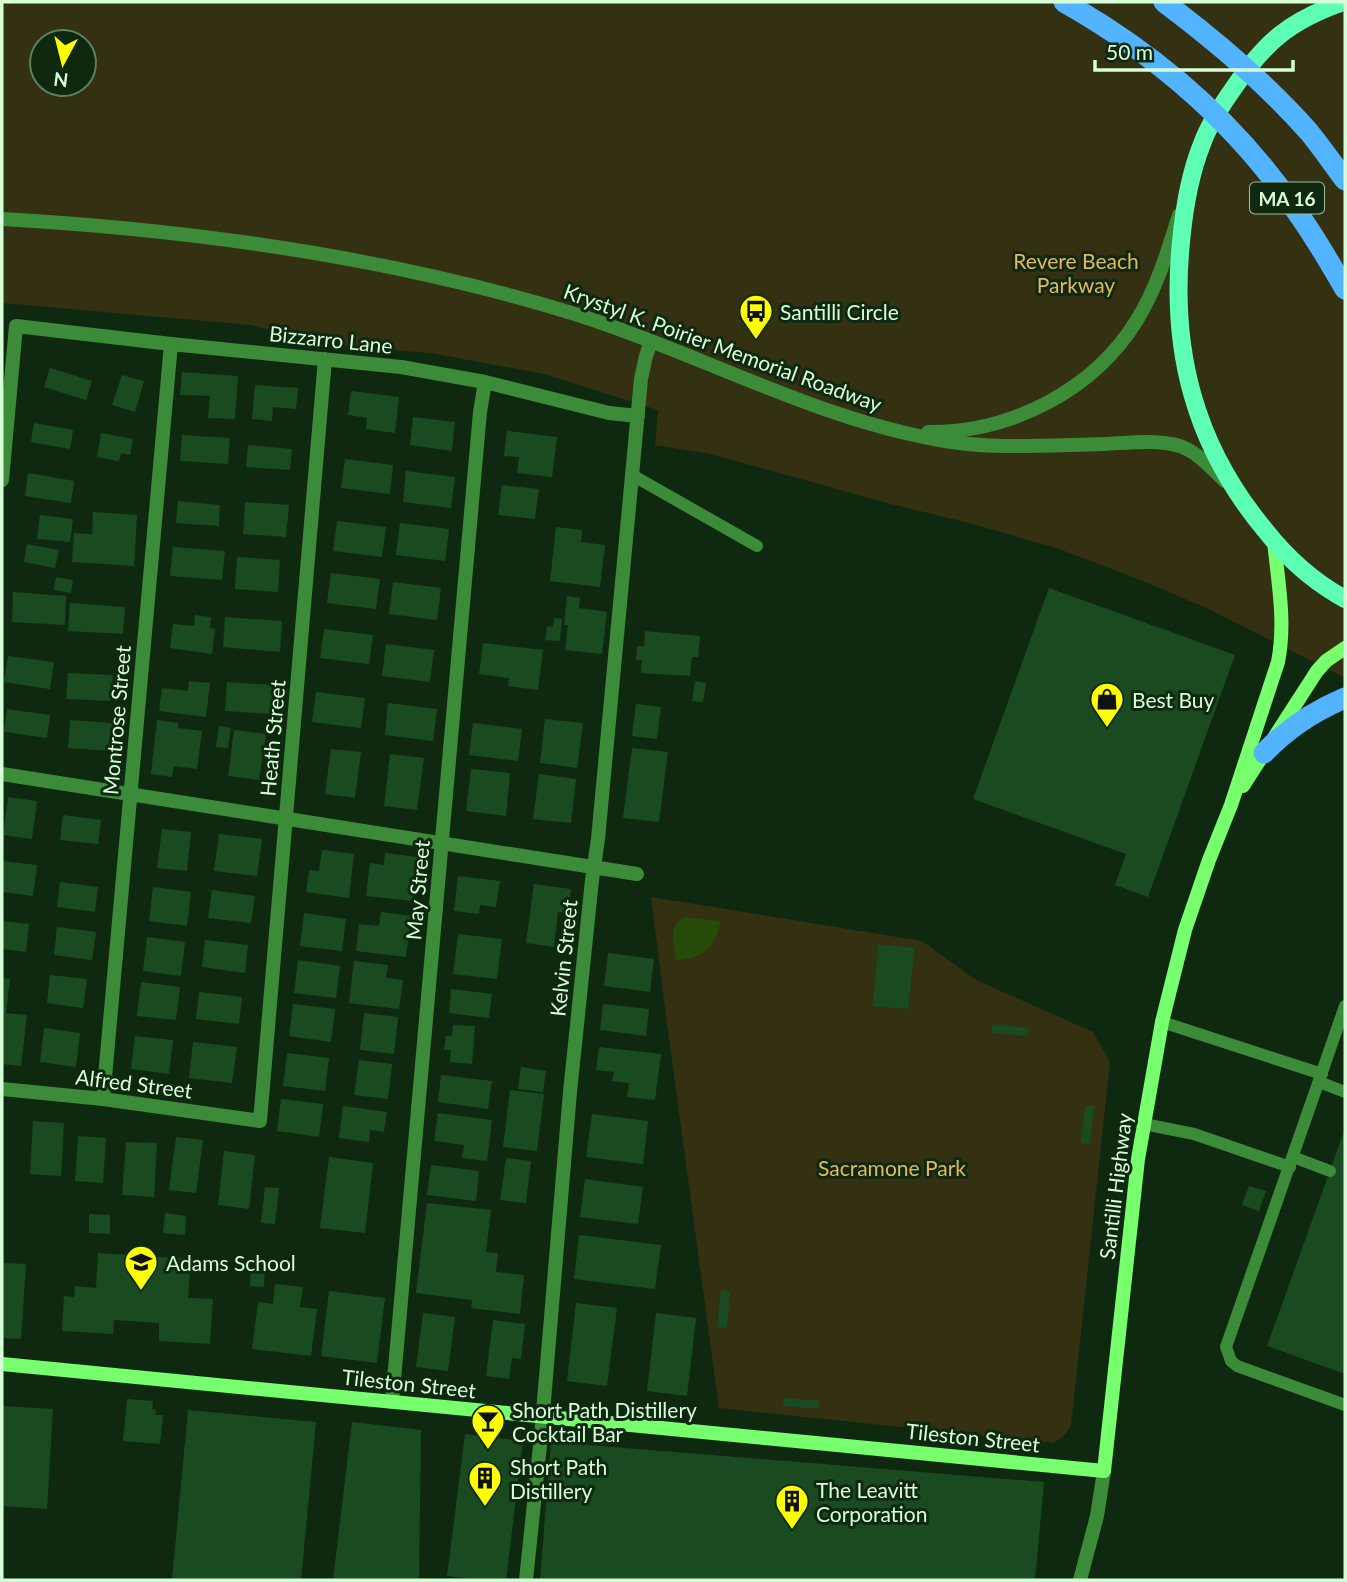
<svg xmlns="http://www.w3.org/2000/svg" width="1347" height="1582" viewBox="0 0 1347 1582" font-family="Lato,sans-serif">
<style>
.green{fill:#343012;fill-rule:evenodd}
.water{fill:#264a08}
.building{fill:#1a4b20}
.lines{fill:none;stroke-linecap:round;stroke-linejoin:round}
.lane{stroke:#3c8b38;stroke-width:12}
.street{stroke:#3c8b38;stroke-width:14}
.secondary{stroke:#78ff6e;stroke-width:14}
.primary{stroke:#5effb5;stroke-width:18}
.highway{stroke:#52b4ff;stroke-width:21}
.labels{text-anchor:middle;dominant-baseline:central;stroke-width:6;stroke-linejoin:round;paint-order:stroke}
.shield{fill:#0f2911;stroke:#9bbf9c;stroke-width:2}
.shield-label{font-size:19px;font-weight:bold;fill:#d7ffd8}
.park-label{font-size:21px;fill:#e6b75c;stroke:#0f2911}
.poi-label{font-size:21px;fill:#d7ffd8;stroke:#0f2911;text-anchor:start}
.street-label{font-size:21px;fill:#d7ffd8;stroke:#0f2911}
</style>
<rect width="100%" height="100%" fill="#0f2911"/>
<path class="green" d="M2,2H1345V678L1209,609L1138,579L1059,549L977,525L891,504L711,454L655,445L658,410L544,374L430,353L329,345L251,325L2,303ZM42,42H84V84H42Z
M651,897L922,941L976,980L1093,1032L1110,1062L1071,1426L1064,1436L1053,1443L719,1408L667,1023Z"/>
<path class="water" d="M685,917L721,921C713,951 706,956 676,961C674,943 667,926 685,917Z"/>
<path class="building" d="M50,368L92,381L86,400L44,387Z
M182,372L238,376L235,419L208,418L210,396L180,395Z
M122,375L144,381L135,412L112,405Z
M255,385L298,388L296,409L273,407L272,421L252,419Z
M351,391L399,397L395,433L366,429L367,418L348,415Z
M413,417L455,422L452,451L410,445Z
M34,423L73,430L70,449L31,442Z
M507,431L557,437L552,477L517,473L519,457L504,456Z
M101,433L133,439L130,455L121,453L119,461L97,457Z
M182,435L230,438L228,464L180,461Z
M248,445L292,449L290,470L246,467Z
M345,459L393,465L390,494L341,488Z
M406,471L455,477L451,508L403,502Z
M28,473L74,481L71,503L25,496Z
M502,485L539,489L535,519L498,515Z
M178,501L220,505L219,526L176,523Z
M245,502L289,505L286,537L243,534Z
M93,512L137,515L134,566L72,562L74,533L92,534Z
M40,515L73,519L70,542L37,539Z
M337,521L386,527L382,557L333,551Z
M400,523L449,529L445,561L396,555Z
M556,527L582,530L581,542L605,545L600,587L550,581Z
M27,544L59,550L55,568L24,562Z
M173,547L225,551L222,580L170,576Z
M237,557L280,560L278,592L235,589Z
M331,573L380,579L376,609L327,603Z
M56,577L73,580L71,593L54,590Z
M393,582L441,588L437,620L389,614Z
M1049,588L1235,655L1148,897L1115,885L1126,854L973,799Z
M13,592L66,596L65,625L12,622Z
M567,596L580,598L579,608L607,612L602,654L565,650L568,625H564Z
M70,603L125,607L123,634L68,631Z
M195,615L211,617L210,628L215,629L212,654L170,648L173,624L194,626Z
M225,617L282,621L280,652L223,647Z
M554,618L562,619L560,641L545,640L547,626L553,627Z
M324,629L373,635L369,664L320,658Z
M645,631L700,636L698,657H692L690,676L641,673L642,660H636L637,646H644Z
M483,643L543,650L538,690L508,686L509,678L479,674Z
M386,644L434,650L430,682L382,676Z
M8,656L54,662L50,689L4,682Z
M68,673L113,675L111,701L66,699Z
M189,681L210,683L206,717L159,711L162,688L188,691Z
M695,681L706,683L703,702L692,701Z
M227,682L272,685L271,714L225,711Z
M316,692L365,698L361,728L312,722Z
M388,703L437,709L433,741L385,735Z
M636,704L661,707L657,739L632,736Z
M7,709L50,715L47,738L4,732Z
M545,719L583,723L577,768L540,763Z
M70,720L112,723L110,751L68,748Z
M157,720L178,723V728L202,731L197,769L174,766L172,777L151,774Z
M473,723L522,729L518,761L469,755Z
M219,726L231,728L228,748L216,747Z
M234,730L266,734L259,780L228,776Z
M632,748L668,752L659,822L623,818Z
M331,749L361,752L355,798L325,794Z
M390,754L424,758L417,810L384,806Z
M471,769L510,773L506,816L466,811Z
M539,774L576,779L571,823L533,819Z
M8,797L37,801L32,839L3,835Z
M63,815L101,820L98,844L60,840Z
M162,829L191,832L187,871L157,868Z
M219,834L262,839L257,876L214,871Z
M322,850L354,854L349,898L306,892L309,870L319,871Z
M385,853L426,858L425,874L416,873L413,901L366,896L370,863L384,865Z
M2,861L37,865L33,896L2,892Z
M458,876L500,881L496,907L480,905L479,914L454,911Z
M60,882L98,887L95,912L57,907Z
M534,884L571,889L568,913L558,912L554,947L526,943Z
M153,887L191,892L187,926L149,921Z
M212,890L255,896L251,923L208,918Z
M381,912L411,916L406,957L356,951L359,924L379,926Z
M304,913L346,919L342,951L300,946Z
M2,921L29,924L26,952L2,949Z
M57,927L96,932L92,960L54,955Z
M458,934L502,939L497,979L453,974Z
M147,937L185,942L181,976L143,971Z
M205,940L248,945L245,973L202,967Z
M878,944L915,948L908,1009L873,1006Z
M608,953L654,959L650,992L604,986Z
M298,960L340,966L336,998L294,993Z
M354,961L388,965L386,978L403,980L399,1009L349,1003Z
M50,975L87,979L83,1008L47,1003Z
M2,978L10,979L6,1013L27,1015L21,1066L2,1064Z
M141,982L180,987L176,1020L137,1016Z
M451,989L492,994L489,1018L449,1013Z
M199,992L242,997L239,1024L196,1019Z
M293,1004L335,1009L331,1042L289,1036Z
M603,1004L649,1009L646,1036L600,1030Z
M364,1013L398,1017L394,1054L360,1050Z
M992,1024L1028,1028V1036L991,1033Z
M453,1025L475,1026L472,1064L450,1062L451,1050H444L446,1036H452Z
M44,1028L80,1033L76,1067L40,1062Z
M135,1036L173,1040L169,1074L131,1069Z
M193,1042L237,1047L232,1083L189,1078Z
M599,1047L661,1054L655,1100L627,1097L629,1083L612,1081L614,1072L596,1070Z
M287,1053L329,1058L325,1091L283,1086Z
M359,1060L392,1064L388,1099L354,1095Z
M521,1067L546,1071L543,1092L518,1089Z
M441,1075L492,1081L488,1109L438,1102Z
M510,1090L544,1094L537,1151L503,1147Z
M281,1099L323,1104L319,1137L277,1131Z
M343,1106L387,1112L384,1132L370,1130L369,1142L339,1138Z
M1085,1106H1094L1090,1144L1081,1143Z
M438,1113L492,1120L487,1161L462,1158L464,1145L434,1141Z
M592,1114L648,1121L643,1164L586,1157Z
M33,1121L64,1123L61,1176L30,1174Z
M1345,1129V1374L1267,1346Z
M78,1136L106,1138L103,1183L75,1181Z
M176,1137L203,1140L196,1193L169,1190Z
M126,1142L157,1143L154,1197L122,1195Z
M224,1151L255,1155L249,1209L218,1205Z
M329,1157L373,1163L365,1233L320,1228Z
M506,1158L531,1161L526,1203L500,1200Z
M431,1165L479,1171L476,1201L427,1195Z
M585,1179L643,1187L638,1224L580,1217Z
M1249,1186L1266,1191L1259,1211L1242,1205Z
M265,1187L279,1188L275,1224L261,1223Z
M427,1203L491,1210L486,1252L498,1253L496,1272L524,1275L520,1314L471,1308L472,1300L416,1293Z
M165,1213L186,1216L185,1235L163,1233Z
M89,1214L110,1215V1234L89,1233Z
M579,1235L661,1245L655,1289L574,1279Z
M98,1253L191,1259L188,1298L213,1299L210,1344L159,1341V1323L114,1320L113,1334L62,1331L64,1296L74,1297L75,1286L96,1288Z
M2,1263L26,1264L21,1339L2,1338Z
M251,1269H265L264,1287L250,1286Z
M275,1284L303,1287L300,1307L317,1309L311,1356L252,1349L258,1302L273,1304Z
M721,1290L730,1291L727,1328L717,1327Z
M329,1291L385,1298L377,1363L321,1356Z
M576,1303L617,1308L607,1386L567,1381Z
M423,1313L455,1317L448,1371L416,1367Z
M656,1313L696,1318L687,1396L647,1391Z
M493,1320L525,1324L521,1359L512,1358L509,1379L486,1376Z
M784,1398L820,1401L819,1409L783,1406Z
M127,1399L153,1401L152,1409L156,1410L155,1415H163L160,1444L123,1441Z
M2,1406L53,1409L47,1509L2,1506Z
M188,1410L316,1422L301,1580H172Z
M352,1422L421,1430L419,1580H333Z
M465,1434L523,1441L506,1580H480L447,1576Z
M551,1442L1044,1482L1035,1580H540Z"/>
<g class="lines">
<path class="lane" d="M632,475L757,546
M1345,1006L1226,1347L1231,1361L1237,1366L1345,1405
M1162,1022L1322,1074
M1319,1082L1345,1092
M1144,1124L1194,1134L1290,1167
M1293,1157L1330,1171"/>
<path class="street" d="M2,219C196,230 392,257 578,315C699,353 813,418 939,440C993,450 1049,445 1104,444C1128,443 1156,439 1180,446C1199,453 1211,468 1225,481
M928,432C1011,433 1094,390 1137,320C1157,288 1168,250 1179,215
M2,480L16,326L171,344L401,367L485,382L609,413L638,416
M2,774L637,874
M2,1089L103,1099L260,1121L325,359
M103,1099L171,344
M392,1402L480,412L485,382
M526,1580L541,1436L570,1092L592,880L598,839L641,379L646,356L651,341
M1080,1580L1097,1516L1104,1471"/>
<path class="secondary" d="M1243,786L1317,671L1326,661L1345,648
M2,1364L1104,1471L1138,1159L1162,1022L1185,930L1209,860L1231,805L1278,662C1286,622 1278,582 1274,541"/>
<path class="primary" d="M1343,2C1289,21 1265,42 1233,89C1221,106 1209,124 1202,144C1189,176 1184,209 1181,242C1170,351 1195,446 1265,530C1287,558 1314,582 1345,599"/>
<path class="highway" d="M1064,2C1156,54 1237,124 1297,212C1315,237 1330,263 1345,289
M1164,2C1216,41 1266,83 1309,132C1322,148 1333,164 1345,180
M1264,753C1287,729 1314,711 1345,698"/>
</g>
<defs>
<symbol id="bus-pin" viewBox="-11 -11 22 30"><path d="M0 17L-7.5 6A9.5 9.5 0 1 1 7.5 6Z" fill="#fcff03" stroke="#0f2911"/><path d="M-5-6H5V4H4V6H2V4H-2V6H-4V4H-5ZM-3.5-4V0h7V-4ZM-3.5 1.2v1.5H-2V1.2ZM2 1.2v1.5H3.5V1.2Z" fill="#111"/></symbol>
<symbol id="shop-pin" viewBox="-11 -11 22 30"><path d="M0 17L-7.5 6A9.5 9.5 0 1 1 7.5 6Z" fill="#fcff03" stroke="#0f2911"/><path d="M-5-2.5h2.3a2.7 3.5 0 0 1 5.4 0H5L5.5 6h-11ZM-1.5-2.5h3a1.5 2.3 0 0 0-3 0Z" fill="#111"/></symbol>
<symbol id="school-pin" viewBox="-11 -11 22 30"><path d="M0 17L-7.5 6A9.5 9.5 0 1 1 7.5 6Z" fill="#fcff03" stroke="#0f2911"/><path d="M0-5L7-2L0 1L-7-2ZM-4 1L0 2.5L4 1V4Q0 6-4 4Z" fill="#111"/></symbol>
<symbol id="bar-pin" viewBox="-11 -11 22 30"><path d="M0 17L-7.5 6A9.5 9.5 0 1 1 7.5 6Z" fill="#fcff03" stroke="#0f2911"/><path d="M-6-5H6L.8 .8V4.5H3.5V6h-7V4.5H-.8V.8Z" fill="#111"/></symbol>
<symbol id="building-pin" viewBox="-11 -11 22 30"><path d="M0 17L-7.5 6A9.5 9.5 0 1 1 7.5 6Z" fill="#fcff03" stroke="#0f2911"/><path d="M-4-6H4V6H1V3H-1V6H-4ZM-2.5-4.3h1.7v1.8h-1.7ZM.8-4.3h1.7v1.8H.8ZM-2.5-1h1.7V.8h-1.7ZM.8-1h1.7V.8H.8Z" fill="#111"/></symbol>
</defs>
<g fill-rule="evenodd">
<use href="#bus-pin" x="737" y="292" width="38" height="52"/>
<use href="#shop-pin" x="1088" y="680" width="38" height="52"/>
<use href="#school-pin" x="122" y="1243" width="38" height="52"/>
<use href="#bar-pin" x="469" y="1402" width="38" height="52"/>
<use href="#building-pin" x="466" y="1459" width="38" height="52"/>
<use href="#building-pin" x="773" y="1482" width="38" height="52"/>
</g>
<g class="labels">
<rect class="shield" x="1250" y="182.5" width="74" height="31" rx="5"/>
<g class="shield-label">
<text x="1287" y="198">MA 16</text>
</g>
<g class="park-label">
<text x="1076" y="260">Revere Beach<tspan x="1076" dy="24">Parkway</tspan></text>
<text x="892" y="1167">Sacramone Park</text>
</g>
<g class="poi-label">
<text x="780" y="311">Santilli Circle</text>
<text x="1132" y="699">Best Buy</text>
<text x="166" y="1262">Adams School</text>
<text x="512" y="1409">Short Path Distillery<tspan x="512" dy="24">Cocktail Bar</tspan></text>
<text x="510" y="1466">Short Path<tspan x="510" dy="24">Distillery</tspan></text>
<text x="816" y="1489">The Leavitt<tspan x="816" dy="24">Corporation</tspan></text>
</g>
<g class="street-label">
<text transform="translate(331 339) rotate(6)">Bizzarro Lane</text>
<text transform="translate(723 347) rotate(20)">Krystyl K. Poirier Memorial Roadway</text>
<text transform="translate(116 720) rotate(-85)">Montrose Street</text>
<text transform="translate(272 738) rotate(-85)">Heath Street</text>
<text transform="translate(417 890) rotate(-85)">May Street</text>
<text transform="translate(563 958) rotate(-84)">Kelvin Street</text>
<text transform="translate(134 1083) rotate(7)">Alfred Street</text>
<text transform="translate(1115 1186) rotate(-83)">Santilli Highway</text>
<text transform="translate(409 1383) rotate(6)">Tileston Street</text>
<text transform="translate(973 1437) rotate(6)">Tileston Street</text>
</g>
</g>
<rect width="1347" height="1582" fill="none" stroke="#d7ffd8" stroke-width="7"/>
<g transform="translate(63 63) rotate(187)"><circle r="33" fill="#0f2911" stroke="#5f7f61" stroke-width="2"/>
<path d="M0-5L12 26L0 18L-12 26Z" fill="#fcff03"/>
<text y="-10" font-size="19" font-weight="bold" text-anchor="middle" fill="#d7ffd8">N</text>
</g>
<path d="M1095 60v10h198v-10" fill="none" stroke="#d7ffd8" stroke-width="3.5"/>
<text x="1106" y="60" font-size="21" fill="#d7ffd8" stroke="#0f2911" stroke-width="5" paint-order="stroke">50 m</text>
</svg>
